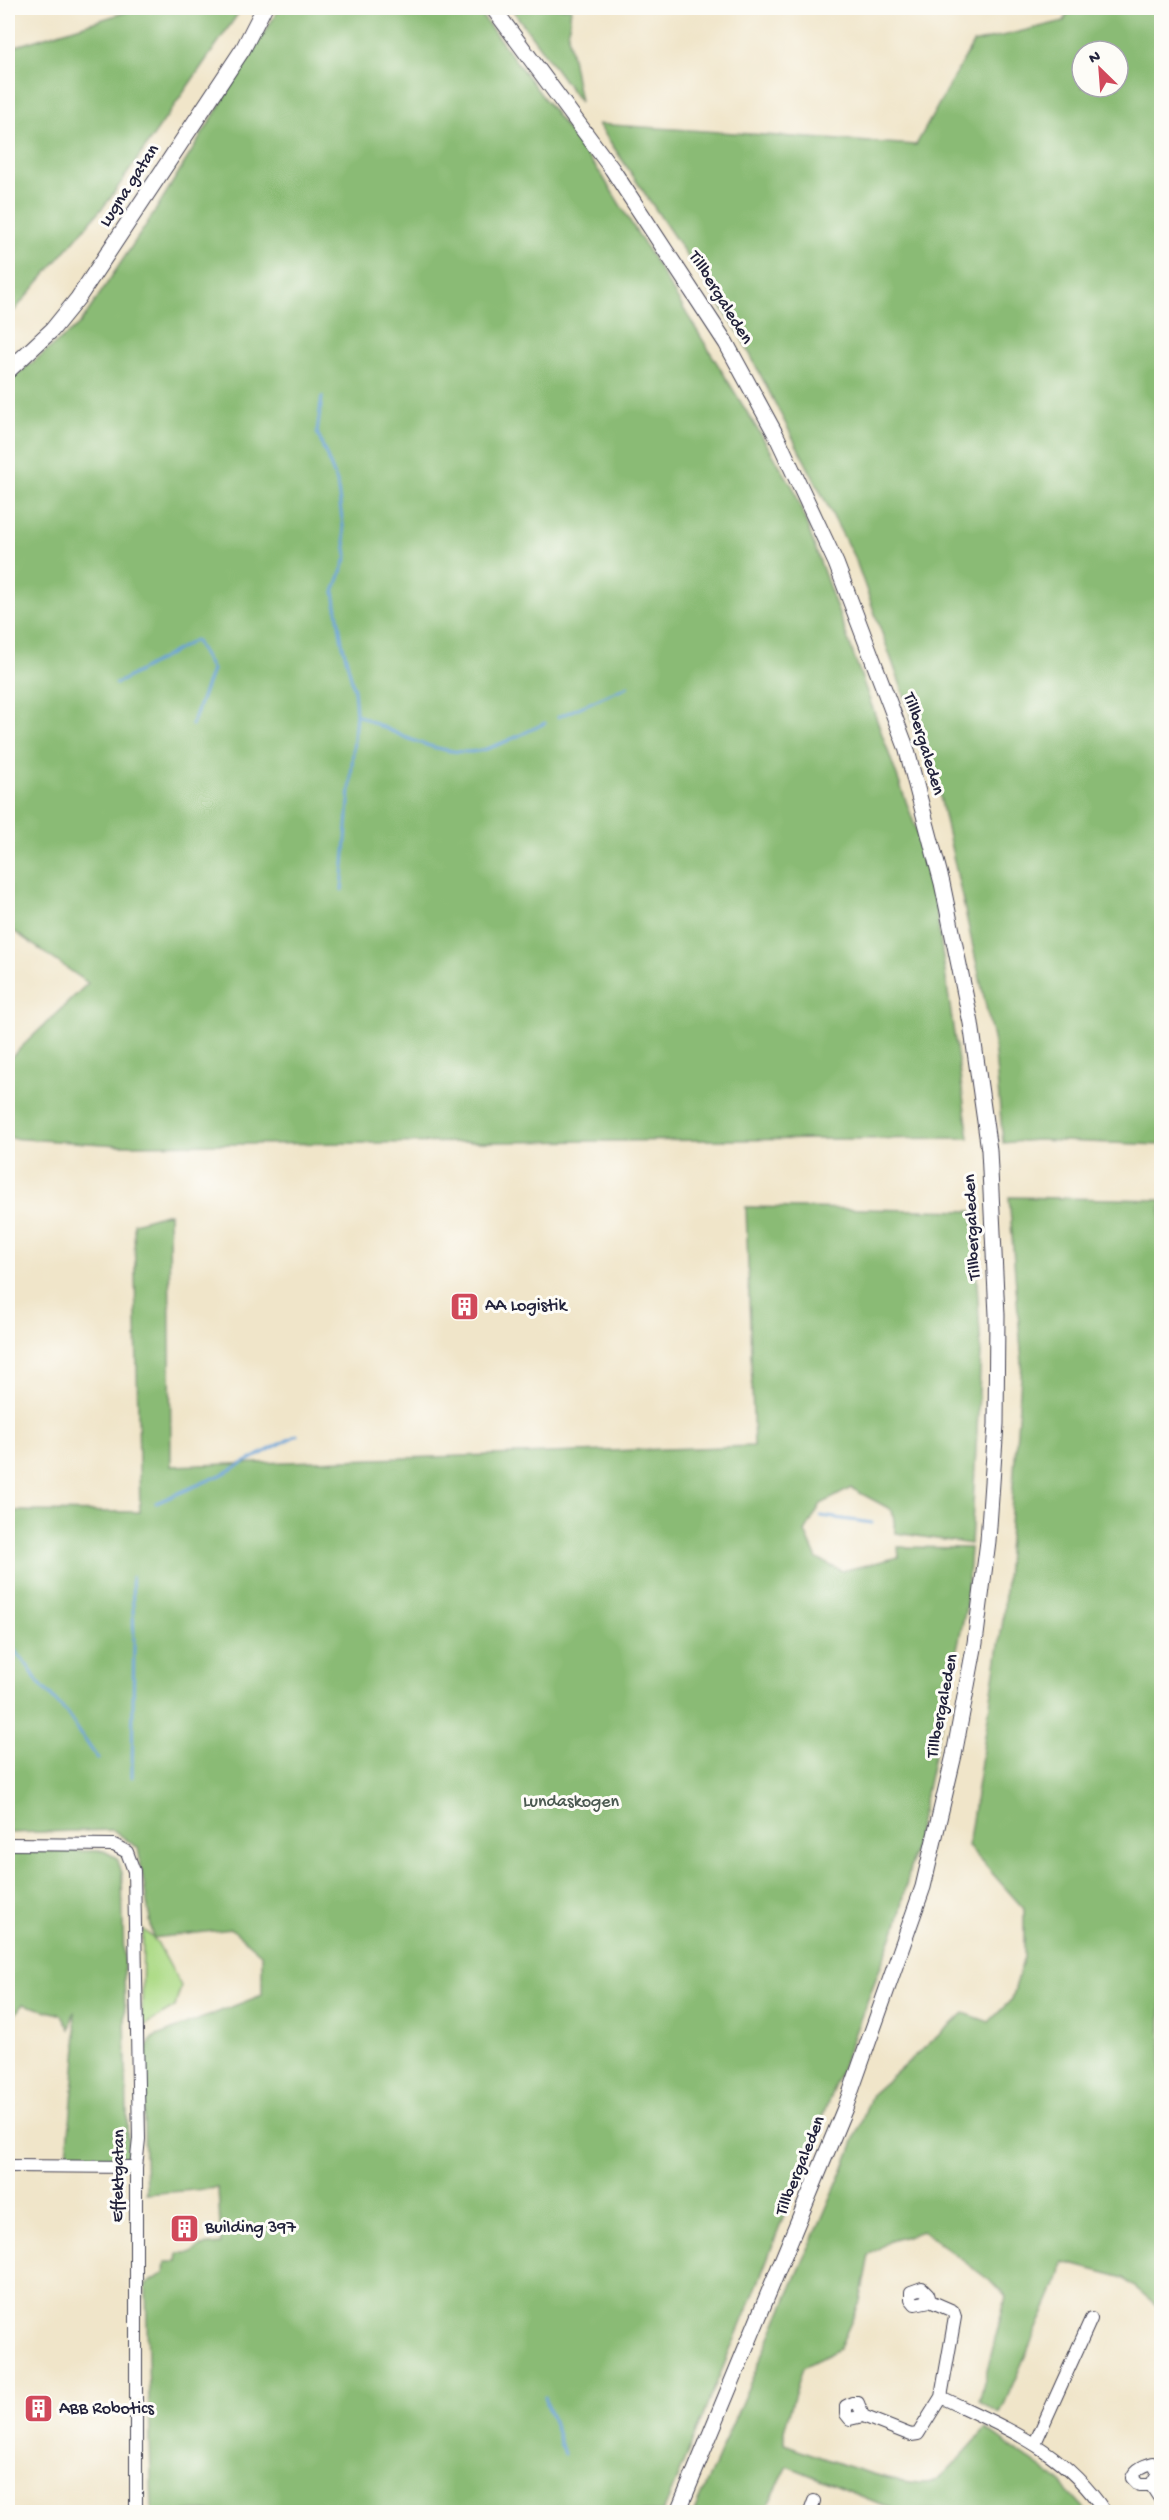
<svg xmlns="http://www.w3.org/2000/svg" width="1169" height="2520" viewBox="0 0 1169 2520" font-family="'Gochi Hand',sans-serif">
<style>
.green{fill:#aedb88;stroke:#687e62;stroke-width:1.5}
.forest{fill:#8abb74;stroke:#566e58;stroke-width:1.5;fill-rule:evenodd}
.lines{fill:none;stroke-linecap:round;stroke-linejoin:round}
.stream{stroke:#67a1d6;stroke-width:3}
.minor-casing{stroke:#413f50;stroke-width:14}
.major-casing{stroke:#413f50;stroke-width:17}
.minor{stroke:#fff;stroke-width:12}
.major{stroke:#fff;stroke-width:15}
.labels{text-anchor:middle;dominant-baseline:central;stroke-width:6;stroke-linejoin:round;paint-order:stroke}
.street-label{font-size:18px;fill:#22223b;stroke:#fdfcf7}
.poi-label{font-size:18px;fill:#22223b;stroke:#fdfcf7;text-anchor:start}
.park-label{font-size:18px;fill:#4c5a52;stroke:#fdfcf7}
</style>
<rect width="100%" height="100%" fill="#fdfcf7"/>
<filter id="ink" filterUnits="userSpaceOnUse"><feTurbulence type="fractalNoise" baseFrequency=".0167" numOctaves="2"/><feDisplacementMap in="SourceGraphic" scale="12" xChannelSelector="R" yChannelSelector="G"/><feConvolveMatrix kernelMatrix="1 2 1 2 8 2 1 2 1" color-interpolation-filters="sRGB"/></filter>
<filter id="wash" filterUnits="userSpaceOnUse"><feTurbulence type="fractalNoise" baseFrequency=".008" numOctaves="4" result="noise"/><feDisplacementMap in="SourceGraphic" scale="24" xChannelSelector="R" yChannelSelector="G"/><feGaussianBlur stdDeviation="1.35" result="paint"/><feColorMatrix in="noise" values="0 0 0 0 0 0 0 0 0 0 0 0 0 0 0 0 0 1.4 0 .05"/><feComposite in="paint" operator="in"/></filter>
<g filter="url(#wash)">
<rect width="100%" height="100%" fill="#f0e5c9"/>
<path class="green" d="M143,1929L157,1942L181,1986L175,2007L142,2027Z"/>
<path class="forest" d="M139,8H242L109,200L8,318V45L10,48Z
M283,8H476L603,177L794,489L930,868L969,1138L120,1145L8,1138V1060L88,983L8,927V382L80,324L152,216L279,9Z
M511,8H571L568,35L580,102Z
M1070,8H1161V1145L1036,1140L1003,1143L994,1043L939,792L856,561L739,333L598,124L916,145L973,43L1064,21ZM1082,51H1118V87H1082Z
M1009,1197L1161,1200V2309L1124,2278L1063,2262L1061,2273L1000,2414L979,2402L1006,2297L993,2283L923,2231L890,2241L869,2255L860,2302L839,2349L803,2367L784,2430V2444C813,2454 909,2492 935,2481C945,2477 976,2439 986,2429L1059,2481L1088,2512H958L956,2509L900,2512L788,2466L764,2512H694L845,2165L872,2094L964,2013L989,2022L1012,1999L1024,1957V1909L968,1846L1003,1620L1022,1363Z
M746,1207L973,1211L981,1353L971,1544L896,1533L892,1510L851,1488L821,1504L805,1532L817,1559L842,1571L899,1557L898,1547L970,1548L966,1607L899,1919L758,2283L663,2512H152L146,2285L164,2273L165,2262H177L178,2253H192L201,2246L221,2244L218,2188L146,2194L142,2053L154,2037L262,1995V1955L232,1929L153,1938L138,1848L113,1830L8,1833V1511L140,1512L134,1223L169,1213L171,1466L754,1446Z
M8,1851H104L117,1858L122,1873L128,2160L67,2155L77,2047L74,2011L70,2029L62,2015L23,2004L14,2016L8,2036Z"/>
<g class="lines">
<path class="stream" d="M322,397L317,432L337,482L347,556L334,592L342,642L354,689L356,714
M116,684L195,640L212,670L192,725
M558,717L628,686
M342,890L356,714C390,731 448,762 486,749C506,743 526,732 545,723
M156,1503L223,1474L297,1435
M821,1516L872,1523
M8,1643L28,1666L38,1682L66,1712L98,1759
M132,1777L134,1639L132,1577
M545,2397L564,2454"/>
</g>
</g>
<g filter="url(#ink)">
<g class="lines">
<defs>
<path id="minor" d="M8,1844L114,1845L127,1852L134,1871L139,2139L136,2167V2512
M8,2166L136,2167
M941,2397C1007,2429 1063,2449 1105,2512
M863,2416L858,2403H852L846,2406V2414L850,2419L863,2416L911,2435L918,2434L941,2397L955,2317L953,2311L930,2301L915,2304L911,2299V2292L922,2288L928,2294L930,2301
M1035,2443L1091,2319
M1153,2463L1158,2473L1151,2485H1139L1132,2478C1135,2469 1145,2465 1153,2463Z
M1151,2485L1162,2502
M810,2512L814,2501"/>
<path id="major" d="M493,8L612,169L726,343L776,435L836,563L906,747L942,883L971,1023L989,1150L997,1315L996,1424L988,1541L975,1643L954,1755L923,1887L845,2108L678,2512
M8,371L52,330L78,298L243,49L264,8"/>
</defs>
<use href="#minor" class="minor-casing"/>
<use href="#major" class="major-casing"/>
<use href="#minor" class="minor"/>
<use href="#major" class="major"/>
</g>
</g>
<defs>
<symbol id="building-square" viewBox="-11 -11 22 22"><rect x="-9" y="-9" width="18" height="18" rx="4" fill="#d1495b" stroke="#fdfcf7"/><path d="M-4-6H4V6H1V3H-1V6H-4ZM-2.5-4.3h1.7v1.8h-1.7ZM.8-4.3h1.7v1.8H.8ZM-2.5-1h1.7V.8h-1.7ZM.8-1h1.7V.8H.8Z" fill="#fff"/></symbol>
</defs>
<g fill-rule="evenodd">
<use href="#building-square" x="448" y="1290" width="33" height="33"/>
<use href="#building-square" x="168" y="2212" width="33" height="33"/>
<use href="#building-square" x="22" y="2392" width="33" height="33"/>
</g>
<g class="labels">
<g class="street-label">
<text transform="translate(130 186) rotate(-57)">Lugna gatan</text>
<text transform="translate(720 298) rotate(58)">Tillbergaleden</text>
<text transform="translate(923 744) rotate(73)">Tillbergaleden</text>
<text transform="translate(973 1227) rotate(-93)">Tillbergaleden</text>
<text transform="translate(943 1706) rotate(-79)">Tillbergaleden</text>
<text transform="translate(801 2166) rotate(-68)">Tillbergaleden</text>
<text transform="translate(119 2176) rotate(-89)">Effektgatan</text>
</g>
<g class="poi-label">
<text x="485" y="1306">AA Logistik</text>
<text x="205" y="2228">Building 397</text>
<text x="59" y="2409">ABB Robotics</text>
</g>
<g class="park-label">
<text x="571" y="1802">Lundaskogen</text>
</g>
</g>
<rect width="1169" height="2520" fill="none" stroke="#fdfcf7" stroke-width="30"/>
<g transform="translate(1100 69) rotate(335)"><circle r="28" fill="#fdfcf7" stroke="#a5a5ac" stroke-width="1.5"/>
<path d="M0-4.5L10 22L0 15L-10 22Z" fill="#d1495b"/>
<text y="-9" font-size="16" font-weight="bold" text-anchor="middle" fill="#22223b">N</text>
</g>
</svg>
